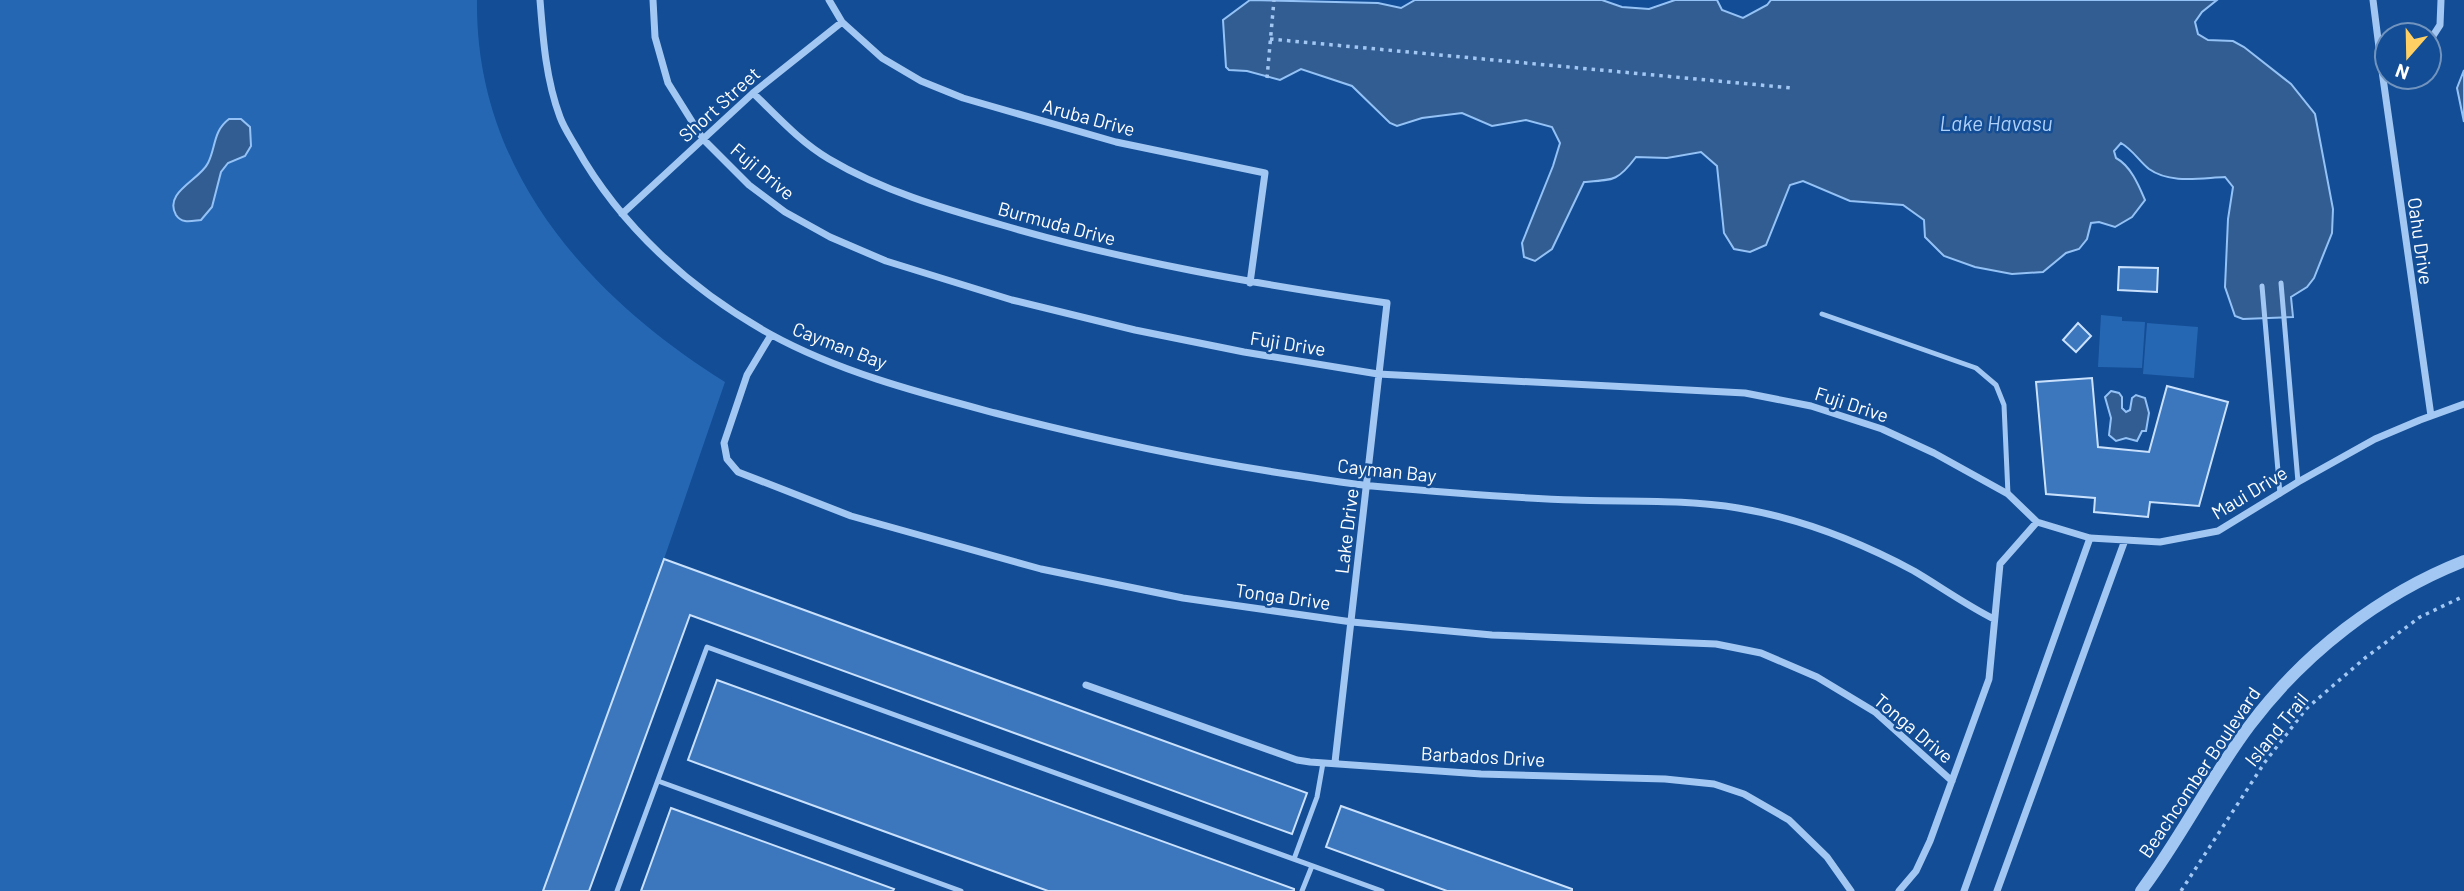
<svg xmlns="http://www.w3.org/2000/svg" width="2464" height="891" viewBox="0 0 2464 891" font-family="Barlow,sans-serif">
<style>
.green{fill:#2667b4}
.water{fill:#325d92;stroke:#94c2f6;stroke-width:2}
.building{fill:#3c77bd;stroke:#cae1fd;stroke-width:2}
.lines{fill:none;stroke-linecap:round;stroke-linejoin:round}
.path{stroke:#a2c7f3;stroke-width:3.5;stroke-dasharray:3.5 5;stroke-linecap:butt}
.service{stroke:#a2c7f3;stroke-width:5}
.minor{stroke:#a2c7f3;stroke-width:7}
.tertiary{stroke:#a2c7f3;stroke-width:12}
.labels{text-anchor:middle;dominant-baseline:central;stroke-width:5;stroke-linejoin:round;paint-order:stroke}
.street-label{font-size:19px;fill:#fff;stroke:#134d95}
.water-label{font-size:21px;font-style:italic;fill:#afd1f9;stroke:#134d95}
</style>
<rect width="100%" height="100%" fill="#134d95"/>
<path class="green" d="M0,0H477C475,171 588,296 725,382L664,559L543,891H0Z
M2101,315L2122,317V321L2145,322L2142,368L2098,367Z
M2147,323L2198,327L2194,378L2143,374Z"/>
<path class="water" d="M1250,0L1378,3L1401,8L1415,0H1602L1622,7L1649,9L1675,0H1717L1722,10L1743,18L1767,5L1771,0H2217L2202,12L2195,22L2198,34L2208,40L2233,41L2244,47L2291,84L2315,114L2333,209L2332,233L2314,278L2307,287L2291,297L2293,317L2243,319L2235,316L2225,287L2228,219L2233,187L2225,177C2200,178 2170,184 2149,169C2139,161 2133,150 2121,143L2114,151L2116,158C2131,166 2139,186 2145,200L2132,217L2115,227L2099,222L2091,223L2087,239L2079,249L2066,253L2043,272L2012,274L1975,267L1944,256L1925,237L1924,220L1903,205L1850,201L1803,181L1790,185L1766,245L1750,252L1734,249L1724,233L1717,166L1701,152L1667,158L1636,157C1618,181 1614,180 1584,182L1552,249L1535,261L1524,257L1522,243L1553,166L1560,143L1552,127L1526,120L1492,126L1462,113L1422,118L1397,126L1390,123L1352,86L1301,69L1280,80L1247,71L1229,70L1226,67L1223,20Z
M2464,70V122L2457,88Z
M229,119H241L250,127L251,146L245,156L228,163L221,172L212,207L201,220C191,221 182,224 176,215C163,192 200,180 208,163C216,147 213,131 229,119Z
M2111,391L2119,393L2122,397V408L2126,412L2130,410L2132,398L2136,395L2145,398L2149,413L2146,431H2142L2137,441L2126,438L2116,441L2109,435L2111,418L2105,397Z"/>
<path class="building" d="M2119,267L2158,268L2157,292L2118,290Z
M2078,323L2091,336L2076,352L2063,340Z
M2092,378L2098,447L2149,452L2167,386L2228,402L2199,506L2150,502L2148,517L2094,512L2095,498L2046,494L2036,382Z
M664,559L1307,793L1292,834L690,615L589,891H543Z
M717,680L1294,889V891H1048L688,760Z
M1341,806L1572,889V891H1447L1326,847Z
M671,808L894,889L893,891H641Z"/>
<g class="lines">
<path class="path" d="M1270,39L1792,88
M1267,78L1274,0
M2181,891L2265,762L2306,709L2365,658L2420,617L2464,596"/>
<path class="service" d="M2281,283L2298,482
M2262,286L2280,494
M1822,314L1976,368L1996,385L2004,405L2008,494
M658,781L961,891
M1294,859L1317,797L1323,763
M617,891L707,647L1382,891
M1302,891L1312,866"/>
<path class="minor" d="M540,0C543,39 546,80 560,117C564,128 571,138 576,147C621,227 691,290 770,334C839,372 920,393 995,413C1092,438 1189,459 1287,474C1315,478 1344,483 1372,486C1439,492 1508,498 1576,500C1630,502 1685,499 1738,508C1799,518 1860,542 1914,571C1941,587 1966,605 1994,619
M653,0L655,37L668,83L703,139L749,185L785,212L830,237L886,261L1012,300L1135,330L1244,352L1378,374L1745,393L1811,406L1882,429L1934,453L2008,494L2037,522L2090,538L2160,542L2218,531L2298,482L2375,439L2420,420L2464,404
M829,0L842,22L882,58L921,81L963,98L1116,142L1265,173L1250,283
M2373,0L2382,71L2387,67
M2429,42L2440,25L2441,0
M2382,71L2431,416
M753,93C777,116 800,142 829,159C883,191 942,208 1002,225C1129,262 1256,284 1387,303L1335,762
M622,214L753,93L842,22
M771,335L747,375L724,443L727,459L738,472L851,516L1041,569L1183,598L1352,622L1492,635L1716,644L1761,653L1817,677L1875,712L1952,781
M1086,685L1297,760L1310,762L1481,774L1665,779L1714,784L1744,794L1789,820L1827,857L1851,891
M1899,891L1916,871L1930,841L1989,679L2000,564L2037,522
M1964,891L2090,538
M1997,891L2125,540"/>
<path class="tertiary" d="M2141,891C2181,838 2210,778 2250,725C2304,653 2380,594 2464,561"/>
</g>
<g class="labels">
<g class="street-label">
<text transform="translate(719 104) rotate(-42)">Short Street</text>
<text transform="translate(1089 117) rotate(15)">Aruba Drive</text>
<text transform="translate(763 171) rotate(40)">Fuji Drive</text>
<text transform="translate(1057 223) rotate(15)">Burmuda Drive</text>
<text transform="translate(2421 241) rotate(82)">Oahu Drive</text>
<text transform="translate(1288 343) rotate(9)">Fuji Drive</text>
<text transform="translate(840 345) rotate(21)">Cayman Bay</text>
<text transform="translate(1852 404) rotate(18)">Fuji Drive</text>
<text transform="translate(1387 470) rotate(6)">Cayman Bay</text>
<text transform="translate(2249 492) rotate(-31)">Maui Drive</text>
<text transform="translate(1346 531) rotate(-83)">Lake Drive</text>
<text transform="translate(1283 596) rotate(8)">Tonga Drive</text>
<text transform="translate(1914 728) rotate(40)">Tonga Drive</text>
<text transform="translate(2276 729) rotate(-51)">Island Trail</text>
<text transform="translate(1483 756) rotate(3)">Barbados Drive</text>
<text transform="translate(2199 772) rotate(-56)">Beachcomber Boulevard</text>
</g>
<g class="water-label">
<text x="1996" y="122">Lake Havasu</text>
</g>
</g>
<g transform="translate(2408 56) rotate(200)"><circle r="33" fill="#134d95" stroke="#7194bf" stroke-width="2"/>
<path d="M0-5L12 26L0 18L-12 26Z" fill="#ffd164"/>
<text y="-10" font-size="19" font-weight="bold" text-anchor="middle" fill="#ffffff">N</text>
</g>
</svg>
